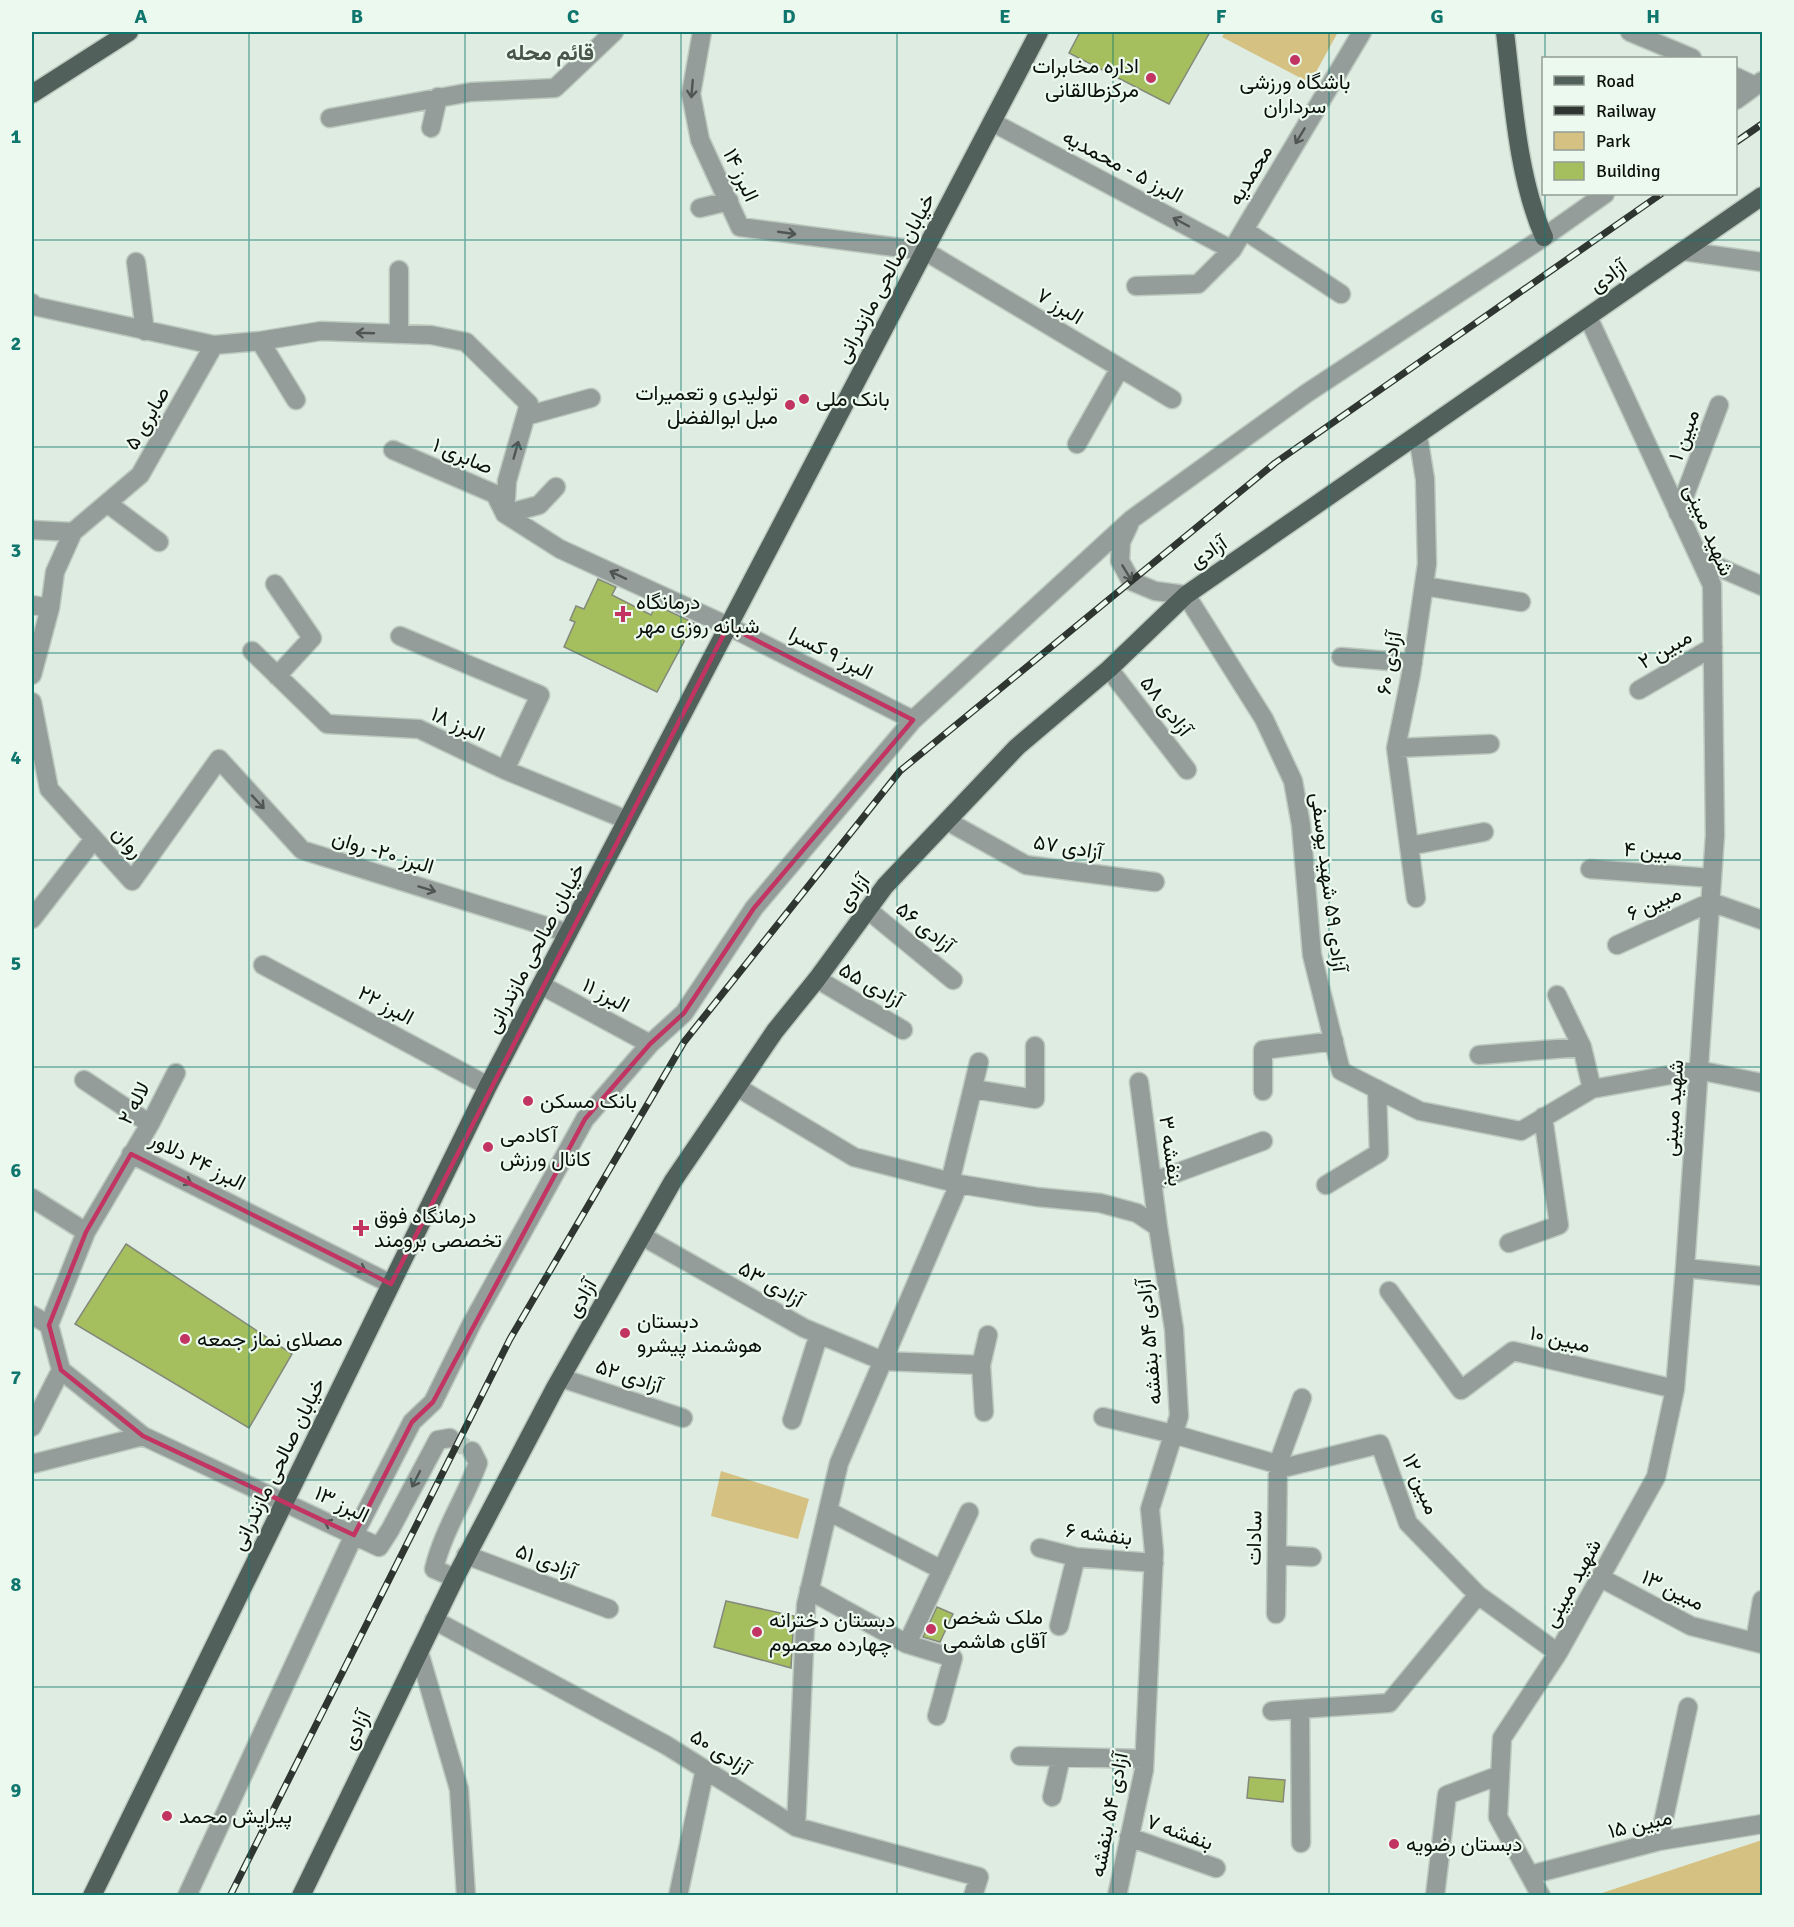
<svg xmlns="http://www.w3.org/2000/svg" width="1794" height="1927" viewBox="0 0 1794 1927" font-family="Signika,Vazirmatn,sans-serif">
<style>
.green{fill:#d5c182}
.building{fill:#a5be5e;stroke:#84897b;stroke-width:1.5}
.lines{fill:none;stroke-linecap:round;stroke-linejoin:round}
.minor-tunnel{stroke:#becbc1;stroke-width:18;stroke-dasharray:18 9;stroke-linecap:butt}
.minor-casing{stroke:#bcc9bf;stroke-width:21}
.major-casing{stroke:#bcc9bf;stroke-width:21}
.minor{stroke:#959d9b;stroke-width:18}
.major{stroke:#52605c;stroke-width:18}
.rail-casing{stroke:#2f3530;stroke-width:7}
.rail{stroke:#ecf9ee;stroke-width:4.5;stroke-dasharray:14;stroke-linecap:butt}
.oneway{stroke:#505654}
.marked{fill:none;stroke:#c23462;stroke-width:4.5;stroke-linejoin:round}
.grid{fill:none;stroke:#0f766e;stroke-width:1.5;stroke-opacity:0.55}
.poi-dot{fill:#c23462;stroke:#ecf9ee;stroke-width:2}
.labels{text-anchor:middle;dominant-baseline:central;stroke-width:4.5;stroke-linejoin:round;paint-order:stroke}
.poi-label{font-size:21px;fill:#0b100c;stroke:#ecf9ee;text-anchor:start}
.street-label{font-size:21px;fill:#0b100c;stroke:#ecf9ee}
.neighbourhood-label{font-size:22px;font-weight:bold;fill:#49554b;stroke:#ecf9ee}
.neatline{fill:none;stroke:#0f766e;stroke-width:2}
.grid-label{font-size:20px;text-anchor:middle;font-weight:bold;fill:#0f766e}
</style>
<rect width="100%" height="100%" fill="#deece1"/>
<path class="green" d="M1225,32H1338L1310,83L1222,37Z
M721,1471L809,1499L798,1539L711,1516Z
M1762,1840V1895H1596Z"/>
<path class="building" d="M1080,32H1210L1169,104L1069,53Z
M598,579L616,587L612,595L651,615L656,605L694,623L657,692L564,647L575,622L570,620L576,606L584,609Z
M126,1244L292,1354L249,1428L75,1324Z
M726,1601L794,1616L791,1668L714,1647Z
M937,1607L953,1614L940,1642L923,1637Z
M1249,1777L1285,1780L1283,1802L1247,1798Z"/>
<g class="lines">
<path class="minor-tunnel" d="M450,1438L472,1451"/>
<defs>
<path id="minor" d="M702,32L691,94L700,140L740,227L925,251L1172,399
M1630,32L1692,58
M1736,77L1755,86
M1736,100L1762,81
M330,118L471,92L555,88L614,32
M992,122L1232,250
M431,128L438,97
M700,208L729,201
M1244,230L1341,294
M1683,251L1762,262
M136,262L145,331
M399,270V334
M1136,286L1198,284L1232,250L1362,32
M32,303L34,306L214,345L260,341L321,331L431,335L466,342L529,404L507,481L505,514L560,549L728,626L913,720
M260,341L296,400
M526,416L591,398
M1077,444L1120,368
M393,450L495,494L505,514L539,505L556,487
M107,503L159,542
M1678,513L1719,405
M1129,525L1121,542L1120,561L1131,581L1155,591L1186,595L1264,719L1293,781L1301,825L1312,955L1341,1071L1420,1111L1521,1131L1592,1089L1698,1070L1762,1083
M32,530L73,532
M1700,559L1762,586
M275,584L312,638L277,676
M1424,586L1521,602
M32,605L50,608
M400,636L540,695L505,770
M252,651L327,724L419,729L505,770L627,820
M1341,657L1413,663
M1109,669L1187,770
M32,675L50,608L55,572L73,532L140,475L214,345
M1639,690L1713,647
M32,702L49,789L132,881L219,759L302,850L568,933
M1396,748L1490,744
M947,821L1026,865L1155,882
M1409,846L1484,832
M1590,869L1712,878
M1416,898L1396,748L1411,674L1427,564L1425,479L1418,436
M868,910L953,980
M32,919L94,839
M1617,945L1711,902L1762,920
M263,965L488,1086
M817,979L903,1030
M541,985L650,1044
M1557,995L1582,1047L1592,1089
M1479,1055L1582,1047
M84,1080L150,1124
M1139,1082L1158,1227
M737,1087L854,1157L959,1184L1037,1197L1100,1203L1137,1213L1158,1227L1174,1329L1179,1416L1150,1509L1154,1552L1144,1770L1117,1896
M973,1089L1035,1099V1046
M1263,1091V1050L1334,1041
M131,1154L391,1284
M950,1182L979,1062
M1152,1182L1263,1141
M1326,1185L1379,1153L1377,1089
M32,1198L86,1232
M642,1236L804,1328L883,1361L981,1365L988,1335
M1509,1243L1559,1225L1543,1117
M1685,1268L1762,1276
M1389,1291L1461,1390L1513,1351L1675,1389
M32,1315L49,1325
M981,1365L984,1412
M61,1370L49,1325L86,1232L150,1124L176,1073
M561,1378L683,1418
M1103,1417L1173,1434L1287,1467L1380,1444L1408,1523L1478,1595L1558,1653
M792,1420L819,1334
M32,1427L61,1370L143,1436L379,1547L390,1530L438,1440L450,1438
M32,1464L143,1436
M828,1511L942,1570
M1040,1548L1076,1557L1154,1563
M466,1555L609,1609
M1277,1555L1312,1557
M455,1578L434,1569C443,1531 465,1499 478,1463L472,1451
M1601,1578L1691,1626L1762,1644
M809,1590L907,1644L969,1512
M1276,1614L1278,1464L1302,1398
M434,1620L666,1745L796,1827L979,1877L973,1896
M1059,1626L1076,1557
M1755,1642L1762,1600
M907,1644L953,1658L937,1716
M419,1652L459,1789L466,1896
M1272,1711L1300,1709
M1020,1756L1144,1759
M1052,1797L1061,1757
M796,1827L806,1605L839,1463L959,1184
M1129,1837L1216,1868
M1659,1841L1688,1707
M1301,1843L1300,1709L1389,1703L1478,1595
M1530,1875L1659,1841L1762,1824
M187,1896L354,1535L412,1422L433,1402L472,1323L585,1119L650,1044L684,1013L754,908L913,720L1132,519L1307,393L1544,237L1605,194
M678,1896L705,1769
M1435,1896L1447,1795L1500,1775
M1541,1896L1498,1817L1502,1738L1558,1653L1656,1477L1675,1389L1685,1268L1715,835L1712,585L1588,317"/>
<path id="major" d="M1505,32C1513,97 1517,176 1544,237
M32,94L129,32
M92,1896L488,1086L1039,32
M301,1896L455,1578L555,1388L673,1181L775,1031L817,979L885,886L1017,747L1109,669L1186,595L1762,196"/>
</defs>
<use href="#minor" class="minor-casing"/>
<use href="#major" class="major-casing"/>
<use href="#minor" class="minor"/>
<use href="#major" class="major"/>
<defs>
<path id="rail" d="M1736,142L1762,124
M230,1896L510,1339L684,1042L900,771L1275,463L1661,194"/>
</defs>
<use href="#rail" class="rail-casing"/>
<use href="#rail" class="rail"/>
</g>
<defs><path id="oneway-shaft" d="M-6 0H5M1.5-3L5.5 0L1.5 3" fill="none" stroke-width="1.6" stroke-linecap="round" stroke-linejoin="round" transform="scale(1.5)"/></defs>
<g class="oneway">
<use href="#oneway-shaft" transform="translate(692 89) rotate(95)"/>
<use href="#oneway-shaft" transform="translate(1300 136) rotate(121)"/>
<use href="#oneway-shaft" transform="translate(1181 222) rotate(-152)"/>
<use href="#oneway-shaft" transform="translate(787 233) rotate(8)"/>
<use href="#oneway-shaft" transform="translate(365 333) rotate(-178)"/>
<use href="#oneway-shaft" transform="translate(516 450) rotate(-74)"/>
<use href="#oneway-shaft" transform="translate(1127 573) rotate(59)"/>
<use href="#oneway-shaft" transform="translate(618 575) rotate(-155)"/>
<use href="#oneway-shaft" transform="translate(258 802) rotate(47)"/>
<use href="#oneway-shaft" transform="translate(427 889) rotate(17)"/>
<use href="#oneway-shaft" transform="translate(184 1180) rotate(27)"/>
<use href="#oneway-shaft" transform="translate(358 1267) rotate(27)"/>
<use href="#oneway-shaft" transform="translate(416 1479) rotate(117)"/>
<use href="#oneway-shaft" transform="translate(332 1525) rotate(-154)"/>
</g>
<path class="marked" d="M728,626L913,720L754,908L684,1013L650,1044L585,1119L433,1402L412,1422L354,1535L143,1436L61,1370L49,1325L86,1232L131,1154L391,1284Z"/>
<path class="grid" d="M249,32V1896M465,32V1896M681,32V1896M897,32V1896M1113,32V1896M1329,32V1896M1545,32V58M1545,194V1896M32,240H1762M32,447H1762M32,653H1762M32,860H1762M32,1067H1762M32,1274H1762M32,1480H1762M32,1687H1762"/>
<g class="poi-dot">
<circle cx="1295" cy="60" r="6"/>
<circle cx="1151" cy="78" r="6"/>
<circle cx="804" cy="399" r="6"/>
<circle cx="790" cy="405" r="6"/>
<path d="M620 605h6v6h6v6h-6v6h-6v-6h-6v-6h6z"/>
<circle cx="528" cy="1101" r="6"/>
<circle cx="488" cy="1147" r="6"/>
<path d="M358 1219h6v6h6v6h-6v6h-6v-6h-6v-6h6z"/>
<circle cx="625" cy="1333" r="6"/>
<circle cx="185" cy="1339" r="6"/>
<circle cx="931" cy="1629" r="6"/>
<circle cx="757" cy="1632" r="6"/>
<circle cx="167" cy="1816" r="6"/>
<circle cx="1394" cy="1844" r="6"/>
</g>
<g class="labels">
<g class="poi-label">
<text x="1139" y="66" text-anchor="end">اداره مخابرات<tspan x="1139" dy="24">مرکزطالقانی</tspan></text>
<text x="1295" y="82" text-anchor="middle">باشگاه ورزشی<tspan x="1295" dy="24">سرداران</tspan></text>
<text x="778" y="393" text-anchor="end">تولیدی و تعمیرات<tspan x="778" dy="24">مبل ابوالفضل</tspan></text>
<text x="816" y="399">بانک ملی</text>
<text x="636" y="602">درمانگاه<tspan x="636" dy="24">شبانه روزی مهر</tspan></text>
<text x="540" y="1101">بانک مسکن</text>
<text x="500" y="1135">آکادمی<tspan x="500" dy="24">کانال ورزش</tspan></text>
<text x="374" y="1216">درمانگاه فوق<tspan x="374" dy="24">تخصصی برومند</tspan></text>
<text x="637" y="1321">دبستان<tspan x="637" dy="24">هوشمند پیشرو</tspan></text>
<text x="197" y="1339">مصلای نماز جمعه</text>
<text x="943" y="1617">ملک شخص<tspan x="943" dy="24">آقای هاشمی</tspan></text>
<text x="769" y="1620">دبستان دخترانه<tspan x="769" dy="24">چهارده معصوم</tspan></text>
<text x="179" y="1816">پیرایش محمد</text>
<text x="1406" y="1844">دبستان رضویه</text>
</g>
<g class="street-label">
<text transform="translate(1123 166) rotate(28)">البرز ۵ - محمدیه</text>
<text transform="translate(741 175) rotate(65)">البرز ۱۴</text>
<text transform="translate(1250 175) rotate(-59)">محمدیه</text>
<text transform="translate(1608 276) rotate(-35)">آزادی</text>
<text transform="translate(885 278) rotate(-62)">خیابان صالحی مازندرانی</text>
<text transform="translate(1060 306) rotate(31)">البرز ۷</text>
<text transform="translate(147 418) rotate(-60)">صابری ۵</text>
<text transform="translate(1684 435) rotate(-70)">مبین ۱</text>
<text transform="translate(463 456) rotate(23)">صابری ۱</text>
<text transform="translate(1709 530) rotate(67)">شهید مبینی</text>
<text transform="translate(1208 552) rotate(-34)">آزادی</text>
<text transform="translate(1665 649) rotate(-30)">مبین ۲</text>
<text transform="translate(831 653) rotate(27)">البرز ۹ کسرا</text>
<text transform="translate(1389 663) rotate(-80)">آزادی ۶۰</text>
<text transform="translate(1166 706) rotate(52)">آزادی ۵۸</text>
<text transform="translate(458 724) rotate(24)">البرز ۱۸</text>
<text transform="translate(128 842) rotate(48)">روان</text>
<text transform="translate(1068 847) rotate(9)">آزادی ۵۷</text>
<text transform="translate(1653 851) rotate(4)">مبین ۴</text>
<text transform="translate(383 852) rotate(17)">البرز ۲۰- روان</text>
<text transform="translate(1329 882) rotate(83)">آزادی ۵۹ شهید یوسفی</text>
<text transform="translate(853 893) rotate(-53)">آزادی</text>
<text transform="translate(1654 903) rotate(-24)">مبین ۶</text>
<text transform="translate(925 927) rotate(39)">آزادی ۵۶</text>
<text transform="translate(535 948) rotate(-62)">خیابان صالحی مازندرانی</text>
<text transform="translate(871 985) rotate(30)">آزادی ۵۵</text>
<text transform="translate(606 995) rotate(28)">البرز ۱۱</text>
<text transform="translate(386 1005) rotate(28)">البرز ۲۲</text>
<text transform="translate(134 1103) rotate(-62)">لاله ۲</text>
<text transform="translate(1673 1108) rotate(-86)">شهید مبینی</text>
<text transform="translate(1171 1151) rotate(82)">بنفشه ۳</text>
<text transform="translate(198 1161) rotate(27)">البرز ۲۴ دلاور</text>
<text transform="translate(771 1284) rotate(30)">آزادی ۵۳</text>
<text transform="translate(581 1298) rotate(-60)">آزادی</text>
<text transform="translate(1560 1339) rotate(13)">مبین ۱۰</text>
<text transform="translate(1149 1342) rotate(-95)">آزادی ۵۴ بنفشه</text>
<text transform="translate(629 1376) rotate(18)">آزادی ۵۲</text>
<text transform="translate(278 1464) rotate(-64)">خیابان صالحی مازندرانی</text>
<text transform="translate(1421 1484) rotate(67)">مبین ۱۲</text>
<text transform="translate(342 1504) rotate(26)">البرز ۱۳</text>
<text transform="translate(1099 1534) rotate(7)">بنفشه ۶</text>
<text transform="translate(1254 1538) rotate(-89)">سادات</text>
<text transform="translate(546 1561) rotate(21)">آزادی ۵۱</text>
<text transform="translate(1572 1583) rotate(-61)">شهید مبینی</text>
<text transform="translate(1673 1590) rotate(26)">مبین ۱۳</text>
<text transform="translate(356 1730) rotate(-64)">آزادی</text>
<text transform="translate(720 1752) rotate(33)">آزادی ۵۰</text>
<text transform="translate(1109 1815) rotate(-79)">آزادی ۵۴ بنفشه</text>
<text transform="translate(1640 1824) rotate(-13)">مبین ۱۵</text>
<text transform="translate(1180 1832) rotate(20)">بنفشه ۷</text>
</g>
<g class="neighbourhood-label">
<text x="550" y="52">قائم محله</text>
</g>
</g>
<rect width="1794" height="1927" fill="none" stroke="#ecf9ee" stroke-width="66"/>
<rect x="1542" y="57" width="195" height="138" fill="#ecf9ee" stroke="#929c94" stroke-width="1.5"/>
<rect x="1554" y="76" width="30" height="9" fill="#52605c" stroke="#929c94" stroke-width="1.5"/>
<text x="1596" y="87" font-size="18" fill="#0b100c">Road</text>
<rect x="1554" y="106" width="30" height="9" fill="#2f3530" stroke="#929c94" stroke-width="1.5"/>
<text x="1596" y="117" font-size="18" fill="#0b100c">Railway</text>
<rect x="1554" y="132" width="30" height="18" fill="#d5c182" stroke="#929c94" stroke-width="1.5"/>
<text x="1596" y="147" font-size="18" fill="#0b100c">Park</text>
<rect x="1554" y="162" width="30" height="18" fill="#a5be5e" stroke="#929c94" stroke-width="1.5"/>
<text x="1596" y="177" font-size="18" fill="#0b100c">Building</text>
<rect x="33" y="33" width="1728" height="1861" class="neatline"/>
<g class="grid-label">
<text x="141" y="23">A</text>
<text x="357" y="23">B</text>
<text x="573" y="23">C</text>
<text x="789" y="23">D</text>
<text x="1005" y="23">E</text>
<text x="1221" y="23">F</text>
<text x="1437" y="23">G</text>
<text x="1653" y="23">H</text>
<text x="16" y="143">1</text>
<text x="16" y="350">2</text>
<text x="16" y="557">3</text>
<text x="16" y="764">4</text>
<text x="16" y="970">5</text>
<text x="16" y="1177">6</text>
<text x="16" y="1384">7</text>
<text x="16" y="1591">8</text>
<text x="16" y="1797">9</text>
</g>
</svg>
